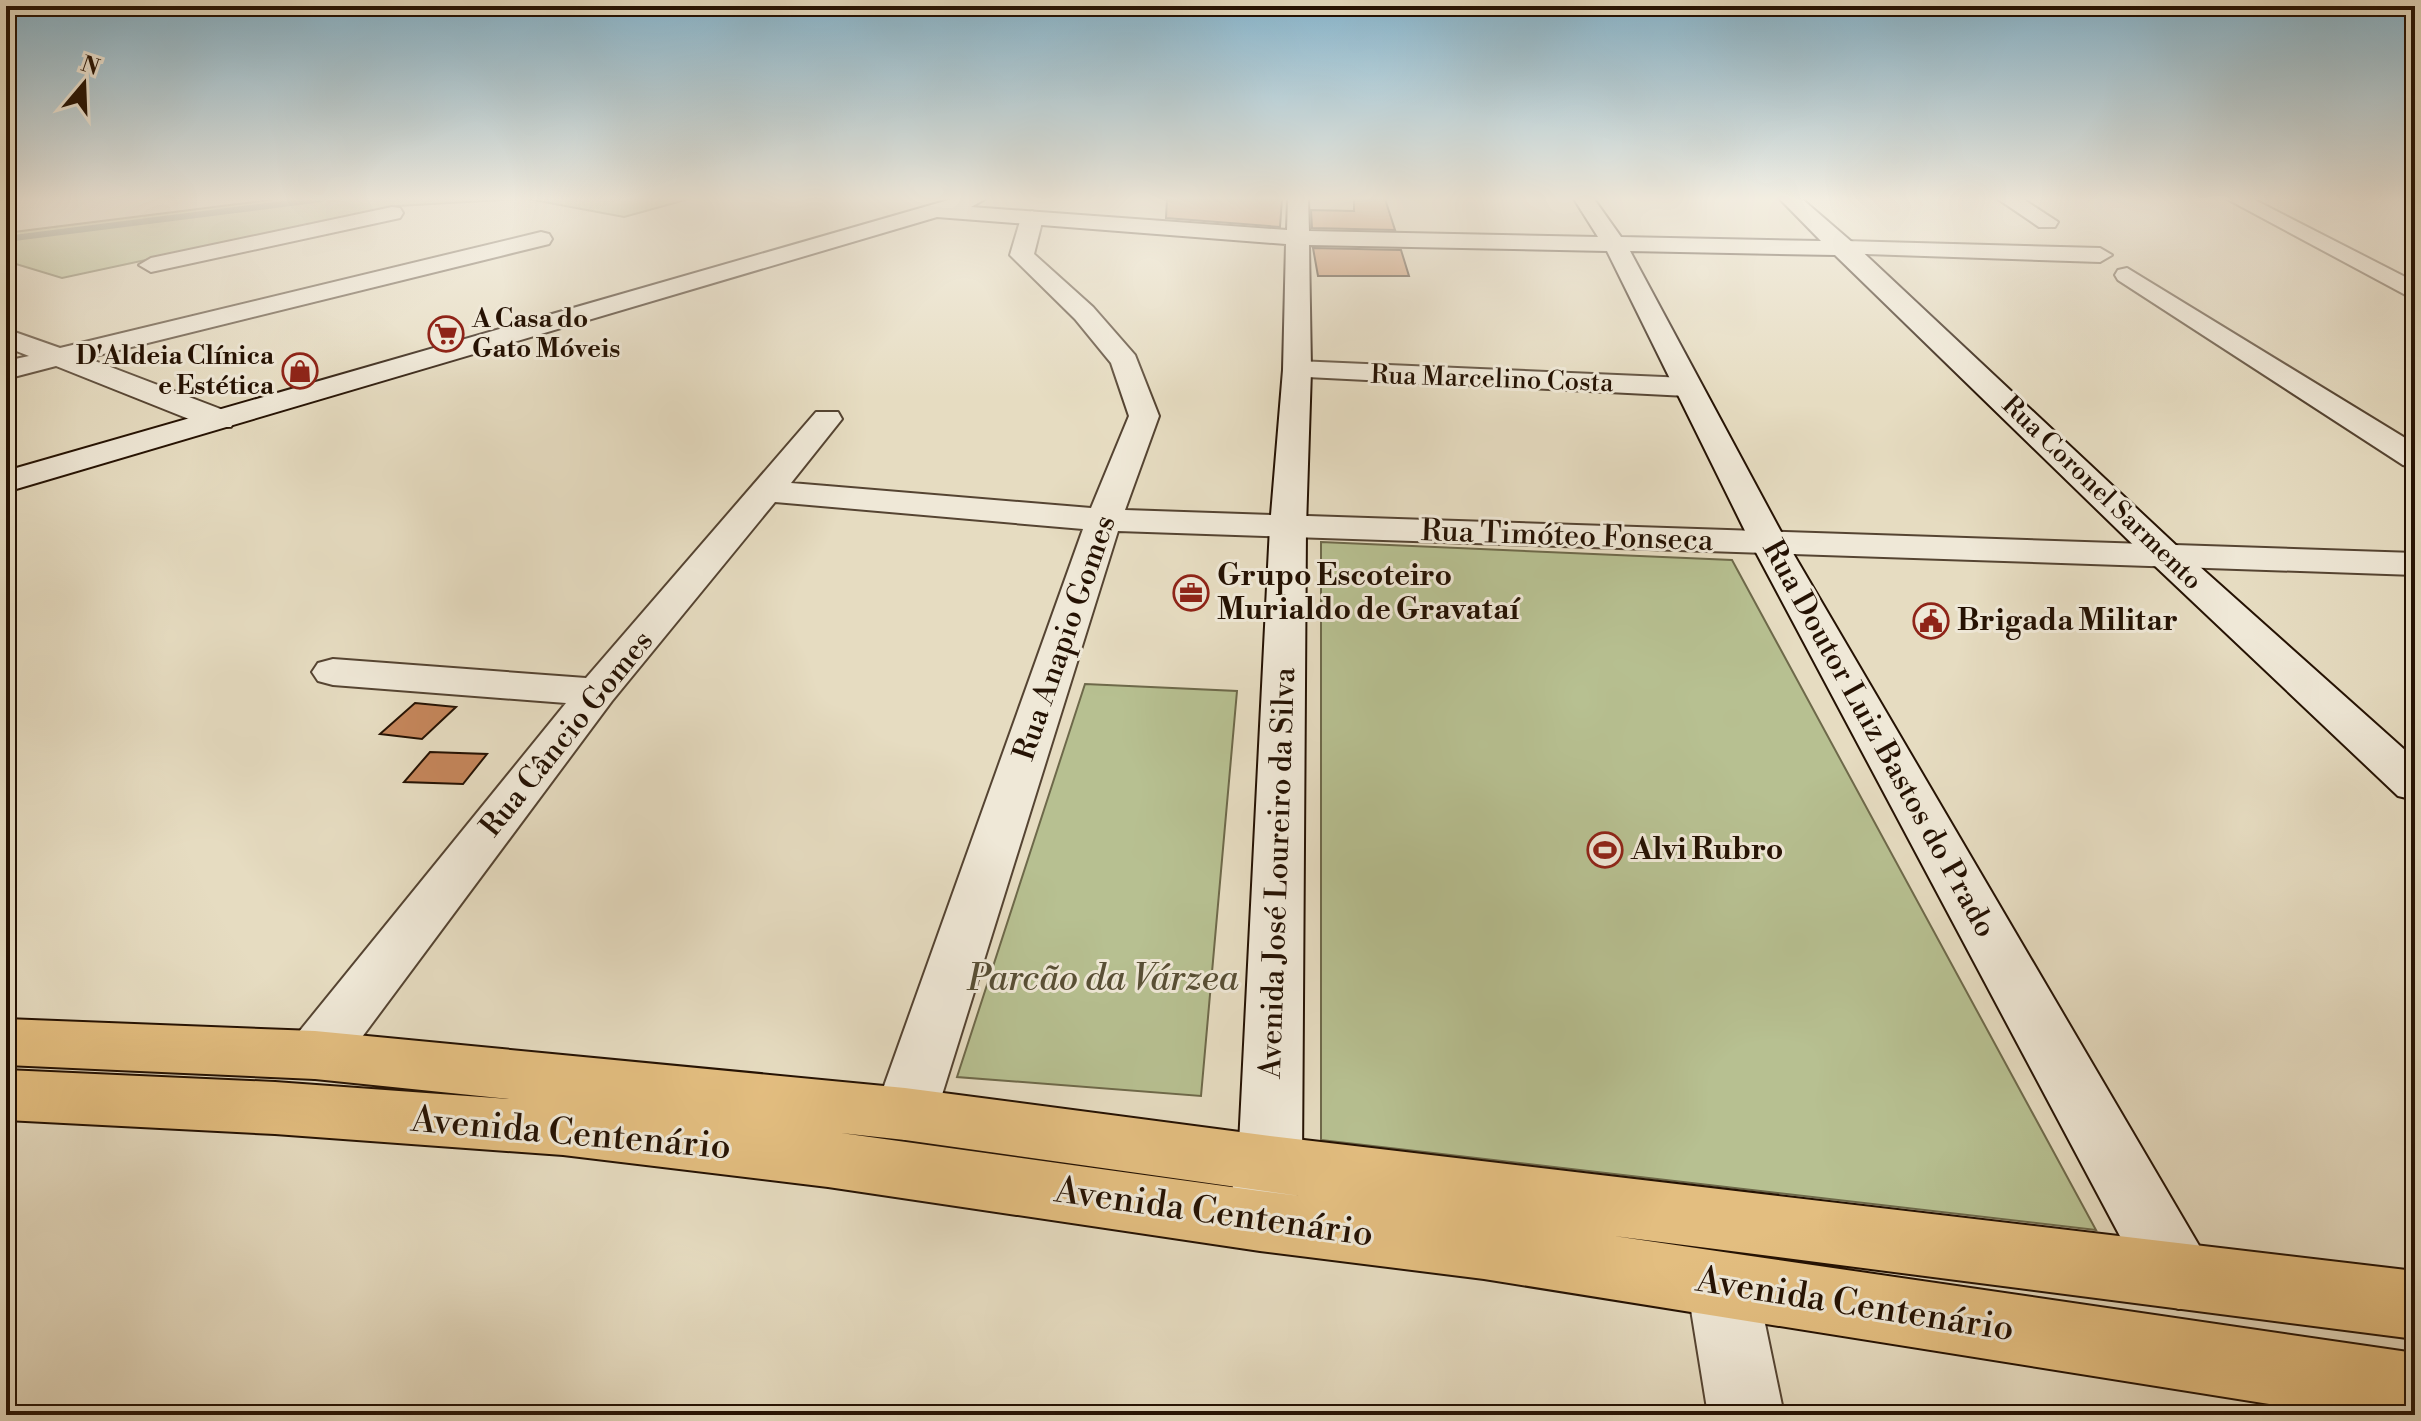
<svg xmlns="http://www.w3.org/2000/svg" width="2421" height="1421" viewBox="0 0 2421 1421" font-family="'Libre Bodoni',serif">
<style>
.green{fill:#b7c091;stroke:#6e694a;stroke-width:2}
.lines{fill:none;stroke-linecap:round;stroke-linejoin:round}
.stream{stroke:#697869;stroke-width:6}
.building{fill:#c5865b;stroke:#251203;stroke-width:2}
.street-casing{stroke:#554432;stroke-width:4}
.secondary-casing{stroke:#251203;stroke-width:4}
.primary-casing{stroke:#251203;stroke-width:4}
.street{fill:#efe8d7;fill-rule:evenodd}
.secondary{fill:#efe8d7;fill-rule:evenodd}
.primary{fill:#e3be80;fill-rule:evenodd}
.labels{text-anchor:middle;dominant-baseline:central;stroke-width:6;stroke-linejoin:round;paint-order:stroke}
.far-poi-label{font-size:26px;font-weight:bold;fill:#251203;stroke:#efe8d7;text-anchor:start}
.far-street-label{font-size:26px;fill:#251203;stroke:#efe8d7}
.street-label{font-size:30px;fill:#251203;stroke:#efe8d7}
.poi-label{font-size:30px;font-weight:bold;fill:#251203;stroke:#efe8d7;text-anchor:start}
.near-park-label{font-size:36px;font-style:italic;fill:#584f35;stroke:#efe8d7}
.near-street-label{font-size:36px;fill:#251203;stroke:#efe8d7}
</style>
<rect width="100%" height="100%" fill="#e6dcc1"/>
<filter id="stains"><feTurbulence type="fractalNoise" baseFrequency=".0025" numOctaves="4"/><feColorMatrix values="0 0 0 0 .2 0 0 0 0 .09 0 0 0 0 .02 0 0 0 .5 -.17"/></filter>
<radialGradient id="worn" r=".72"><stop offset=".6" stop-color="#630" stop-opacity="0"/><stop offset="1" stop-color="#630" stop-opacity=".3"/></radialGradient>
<path class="green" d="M277,199H519L397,206L62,278L6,261V233Z
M528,199H689L624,217Z
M1321,542L1732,560L2096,1230L1321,1140Z
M1085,684L1237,691L1201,1096L957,1077Z"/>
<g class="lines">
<path class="stream" d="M6,239L322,199"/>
</g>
<path class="building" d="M1167,199H1282L1280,227L1166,218Z
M1354,199H1385L1395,230L1312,228L1311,210L1354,211Z
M1313,248L1401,250L1409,276H1318Z
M415,703L456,707L422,739L380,734Z
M430,752L487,754L463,784L404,782Z"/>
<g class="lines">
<defs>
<path id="street" d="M1998,199H2023L2058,222L2055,227H2039Z
M2227,199H2253L2415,282V300Z
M392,207L400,208L403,213L400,218L151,272L139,265L151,258Z
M1032,211L1043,218L1034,254L1093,307L1135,355L1159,416L1125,510L2415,553V575L1118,531L936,1114L927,1132L905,1140L883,1132L874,1114L1083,529L775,502L612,701L336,1072L315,1079L294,1072L285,1055L294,1038L566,703L333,685L318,681L312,672L318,663L333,659L586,678L816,412H838L842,419L791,483L1091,508L1129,416L1111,363L1075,319L1010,255L1021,218Z
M541,232L549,234L552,239L549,244L87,358L231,413L235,420L231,427H209L56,366L6,379V361L29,356L6,347V329L60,348Z
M1845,241L2100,248L2112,255L2100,262L1837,253L1833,248Z
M2127,268L2415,444V468L2403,465L2118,280L2115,275L2118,270Z
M1297,361L1687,378L1697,381L1702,387L1697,393L1687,396L1287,376L1283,370L1287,364Z
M1722,1252L1747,1262L1757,1285L1784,1415H1708L1687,1285L1697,1262Z"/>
<path id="secondary" d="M952,199H985L971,207L1287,230L1288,199H1308L1309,231L1598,237L1574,199H1594L1621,237L1821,241L1780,199H1802L1853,243L2180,549L2415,759V800L2398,796L2154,565L1835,255L1630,251L1787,543L2204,1254L2214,1277L2204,1300L2179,1309L2154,1300L1751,543L1607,251L1309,245L1311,370L1306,527L1302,1164L1297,1195L1287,1215L1264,1224L1241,1215L1231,1195L1238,1164L1270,527L1283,370L1286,244L937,217L6,492V471Z"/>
<path id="primary" d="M6,1019L315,1031L905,1088L1270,1136L2415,1271V1339L1614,1236L2415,1353V1415H2338L1484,1279L1260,1251L828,1187L563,1155L275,1134L6,1120V1070L275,1082L509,1099L315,1079L6,1065ZM841,1133L905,1140L1300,1196L1260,1191Z"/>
</defs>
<use href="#street" class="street-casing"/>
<use href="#secondary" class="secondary-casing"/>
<use href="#primary" class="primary-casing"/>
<use href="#street" class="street"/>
<use href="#secondary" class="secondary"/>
<use href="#primary" class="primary"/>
</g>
<linearGradient id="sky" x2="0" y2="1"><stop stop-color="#87b7d0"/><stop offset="0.5" stop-color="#f4efe3"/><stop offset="1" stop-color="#f4efe3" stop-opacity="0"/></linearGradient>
<rect width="2421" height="398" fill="url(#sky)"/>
<defs>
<symbol id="supermarket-ring" viewBox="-11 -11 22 22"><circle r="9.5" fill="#efe8d7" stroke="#8f2418" stroke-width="1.5"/><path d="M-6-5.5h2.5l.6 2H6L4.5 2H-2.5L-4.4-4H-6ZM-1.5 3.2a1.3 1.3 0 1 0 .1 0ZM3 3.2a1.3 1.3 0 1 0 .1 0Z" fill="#8f2418"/></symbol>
<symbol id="shop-ring" viewBox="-11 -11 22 22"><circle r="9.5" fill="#efe8d7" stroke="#8f2418" stroke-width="1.5"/><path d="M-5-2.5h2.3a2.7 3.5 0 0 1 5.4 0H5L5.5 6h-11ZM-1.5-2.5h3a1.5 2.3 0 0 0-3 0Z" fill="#8f2418"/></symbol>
<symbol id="office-ring" viewBox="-11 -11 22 22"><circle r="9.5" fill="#efe8d7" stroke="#8f2418" stroke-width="1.5"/><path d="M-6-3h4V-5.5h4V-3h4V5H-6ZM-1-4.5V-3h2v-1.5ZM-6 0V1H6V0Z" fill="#8f2418"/></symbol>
<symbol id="civic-ring" viewBox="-11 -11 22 22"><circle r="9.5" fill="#efe8d7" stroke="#8f2418" stroke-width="1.5"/><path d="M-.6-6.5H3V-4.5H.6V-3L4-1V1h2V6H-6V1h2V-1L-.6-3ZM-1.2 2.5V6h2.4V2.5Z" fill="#8f2418"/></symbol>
<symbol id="stadium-ring" viewBox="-11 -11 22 22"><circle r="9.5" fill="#efe8d7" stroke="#8f2418" stroke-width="1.5"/><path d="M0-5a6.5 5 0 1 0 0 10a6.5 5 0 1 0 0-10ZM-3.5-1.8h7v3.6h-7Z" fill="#8f2418"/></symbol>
</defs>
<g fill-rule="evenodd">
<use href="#supermarket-ring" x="426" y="314" width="40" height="40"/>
<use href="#shop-ring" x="280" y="351" width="40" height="40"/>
<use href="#office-ring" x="1171" y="573" width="40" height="40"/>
<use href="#civic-ring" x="1911" y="601" width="40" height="40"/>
<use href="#stadium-ring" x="1585" y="830" width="40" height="40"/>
</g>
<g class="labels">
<g class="far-poi-label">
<text x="472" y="319">A Casa do<tspan x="472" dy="30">Gato Móveis</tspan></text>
<text x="274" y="356" text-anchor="end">D'Aldeia Clínica<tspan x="274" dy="30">e Estética</tspan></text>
</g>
<g class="far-street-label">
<text transform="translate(1492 379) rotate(2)">Rua Marcelino Costa</text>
<text transform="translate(2102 493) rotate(44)">Rua Coronel Sarmento</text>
</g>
<g class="street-label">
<text transform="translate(1567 536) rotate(2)">Rua Timóteo Fonseca</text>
<text transform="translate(1065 638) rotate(-71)">Rua Anapio Gomes</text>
<text transform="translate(567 734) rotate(-51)">Rua Câncio Gomes</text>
<text transform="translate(1879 739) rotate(61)">Rua Doutor Luiz Bastos do Prado</text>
<text transform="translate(1278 873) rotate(-88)">Avenida José Loureiro da Silva</text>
</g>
<g class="poi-label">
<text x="1217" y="576">Grupo Escoteiro<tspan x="1217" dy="34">Murialdo de Gravataí</tspan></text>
<text x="1957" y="621">Brigada Militar</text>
<text x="1631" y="850">Alvi Rubro</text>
</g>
<g class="near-park-label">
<text x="1103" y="979">Parcão da Várzea</text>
</g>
<g class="near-street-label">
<text transform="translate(571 1134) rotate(5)">Avenida Centenário</text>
<text transform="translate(1214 1213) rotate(8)">Avenida Centenário</text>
<text transform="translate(1855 1305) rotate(9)">Avenida Centenário</text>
</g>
</g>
<rect width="2421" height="1421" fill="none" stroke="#e6dcc1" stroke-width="32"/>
<rect x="8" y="8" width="2405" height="1405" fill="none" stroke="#251203" stroke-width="4"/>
<rect x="16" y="16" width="2389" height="1389" fill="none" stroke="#251203" stroke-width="2"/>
<g transform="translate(84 84) rotate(19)" stroke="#efe8d7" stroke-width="6" paint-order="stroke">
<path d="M0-6L14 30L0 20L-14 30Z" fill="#251203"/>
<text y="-12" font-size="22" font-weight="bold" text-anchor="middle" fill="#251203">N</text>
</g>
<rect width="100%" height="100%" filter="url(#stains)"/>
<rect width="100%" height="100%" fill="url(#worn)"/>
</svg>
